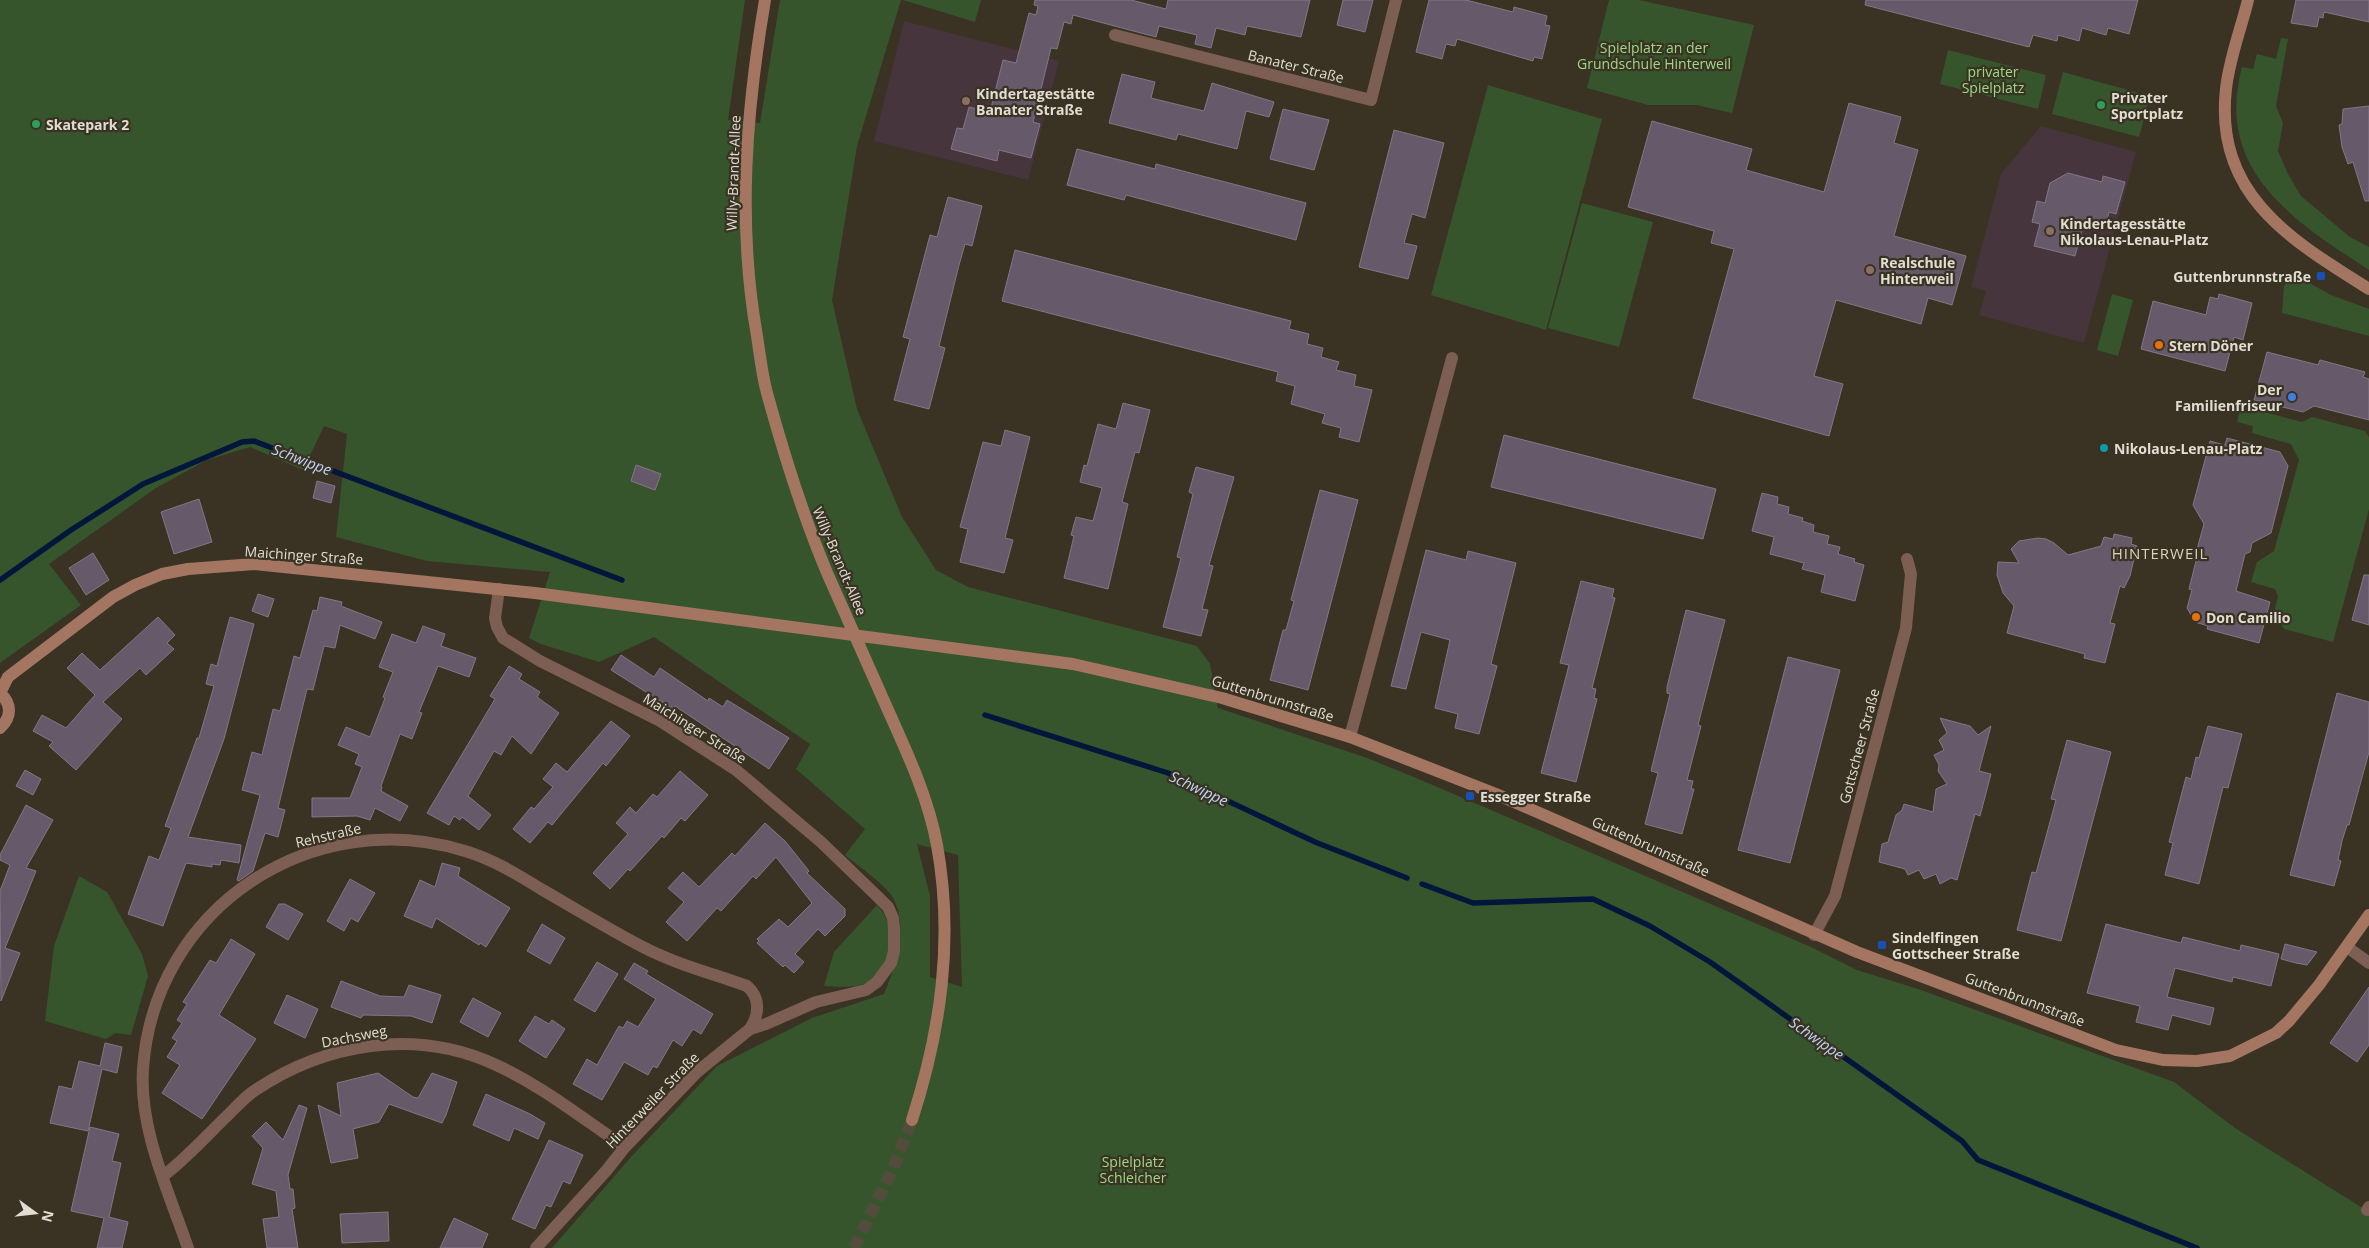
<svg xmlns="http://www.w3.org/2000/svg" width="2369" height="1248" viewBox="0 0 2369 1248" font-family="'Open Sans',sans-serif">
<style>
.education{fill:#47353d}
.green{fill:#37552c;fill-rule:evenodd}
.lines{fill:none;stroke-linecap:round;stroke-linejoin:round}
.stream{stroke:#00173b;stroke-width:5.5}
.building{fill:#665a6a;stroke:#837686}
.secondary-tunnel{stroke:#534c3d;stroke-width:12;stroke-dasharray:12 6;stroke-linecap:butt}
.street{stroke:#7c5e52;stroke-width:12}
.secondary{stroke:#a47662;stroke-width:12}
.education-dot{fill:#8d6e63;stroke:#3a3222;stroke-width:2}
.leisure-dot{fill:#2e9e5b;stroke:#3a3222;stroke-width:2}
.transit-dot{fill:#1a4fb4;stroke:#3a3222;stroke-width:2}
.food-dot{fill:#e8710a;stroke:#3a3222;stroke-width:2}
.shop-dot{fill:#3f7fe0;stroke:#3a3222;stroke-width:2}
.culture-dot{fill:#0f9aa8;stroke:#3a3222;stroke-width:2}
.labels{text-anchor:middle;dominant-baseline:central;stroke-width:4.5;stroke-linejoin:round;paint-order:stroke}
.park-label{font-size:14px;fill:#9cda88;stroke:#3a3222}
.street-label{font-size:14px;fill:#e1ddd3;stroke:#3a3222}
.poi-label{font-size:14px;font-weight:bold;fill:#e1ddd3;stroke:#3a3222;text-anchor:start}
.water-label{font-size:15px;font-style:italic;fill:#bed5f5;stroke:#3a3222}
.neighbourhood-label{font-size:15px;letter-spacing:1px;fill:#dbd2bd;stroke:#3a3222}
</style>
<rect width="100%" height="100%" fill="#3a3222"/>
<path class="education" d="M904,21L1059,61L1028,180L874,141Z
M2041,126L2136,152L2084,343L1979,315L1986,291L1971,287L2001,174Z"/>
<path class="green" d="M0,0H745L728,120L760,123L780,0H901L857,146L832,300L857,409L902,517L936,570L968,587L1197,646L1210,664L1218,708L1367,758L1421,780L1811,947L1857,970L1918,989L2174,1082L2235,1128L2369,1212V1248H552L631,1157L717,1066L812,1018L884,994C896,965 909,925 892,896C885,885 856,864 845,855L865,829L796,769L810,744L654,637L599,662L541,644L529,638L550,572L427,561L336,537L347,434L324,426L303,470L250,447L207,460L156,488L49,564L81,605L0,663ZM917,844L958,855L962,987L930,977V896Z
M903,0H981L975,22Z
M1609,0H1639L1754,25L1732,113L1696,105H1648L1587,88Z
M2281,38L2288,39L2276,106L2283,123L2278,151L2288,174L2301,196L2350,237L2369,247V270C2294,221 2214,171 2242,67L2253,69L2257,54L2276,59Z
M1948,50L2046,75L2038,109L1940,84Z
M2063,72L2150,96L2139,137L2052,114Z
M1488,85L1602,119L1546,330L1431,295Z
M1582,203L1653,222L1619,347L1548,328Z
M2293,274L2331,295L2369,309V336L2282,313L2284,286Z
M2112,294L2133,300L2118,356L2097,350Z
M2241,406L2302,422L2312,417L2365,431L2369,437V509L2333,642L2284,629L2274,613L2278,596L2275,589L2251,582L2257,562L2274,551L2299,460L2291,444L2252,433L2253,426L2237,422Z
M79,876L107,892L142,954L148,976L131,1035L115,1033L106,1039L45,1021L54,946Z
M877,905C899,927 894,970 863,984C852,988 835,987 824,986L834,952Z"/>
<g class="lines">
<path class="stream" d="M0,580L71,530L143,484L242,442L254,441L622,580
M985,715L1168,773L1315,842L1407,878
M1422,884L1473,903L1593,899L1650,926L1710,962L1962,1141L1978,1160L2197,1248"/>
</g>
<path class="building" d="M1035,0H1131L1166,9L1168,0H1310L1301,37L1247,26L1245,35L1216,28L1211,48L1195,44L1197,35L1159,26L1156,37L1073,15L1071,24L1064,22L1057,49L1051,48L1033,122L1040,124L1031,158L999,150L997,161L951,149L957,128L963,129L969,107L990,112L1003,60L1016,63L1029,13L1036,15L1038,6L1034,5Z
M1343,0H1373L1365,32L1337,25Z
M1429,0H1466L1513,12L1514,7L1547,16L1545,25L1550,26L1542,59L1534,57L1533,61L1457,39L1455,46L1446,44L1442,59L1416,52Z
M1866,0H2138L2129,34L2108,28L2106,35L2082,28L2079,41L2058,35L2057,41L2033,35L2029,47L1865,5Z
M2296,0H2369V22L2324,12L2323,18L2319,17L2317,27L2291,23Z
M1122,74L1155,82L1151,98L1204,111L1212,83L1274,102L1269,117L1246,111L1237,149L1178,134L1176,140L1109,123Z
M1849,103L1901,117L1894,143L1918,150L1894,236L1966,256L1952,305L1928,298L1921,324L1836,300L1814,376L1843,384L1829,436L1693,398L1734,249L1711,243L1714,231L1628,207L1652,121L1752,149L1746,170L1824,192Z
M2369,106V201H2365L2353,162L2348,164L2342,147L2339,125L2342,124L2343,109Z
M1283,109L1329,120L1314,170L1270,159Z
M1394,130L1444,143L1425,218L1412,214L1404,243L1417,246L1408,279L1359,267Z
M1077,149L1155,169L1156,164L1306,203L1296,240L1126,195L1124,200L1067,185Z
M2068,173L2102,182L2103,176L2125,182L2116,214L2109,212L2106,224L2085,219L2075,256L2034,246L2040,224L2032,222L2037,201L2045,203L2050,183Z
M948,197L982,206L972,246L965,244L959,265L939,346L945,348L929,409L894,400L910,339L903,337L930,235L937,237Z
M1015,250L1291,321L1289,329L1309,334L1307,344L1323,348L1321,357L1339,362L1336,370L1356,375L1354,386L1372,390L1359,442L1339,437L1341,428L1322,423L1325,414L1291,404L1295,386L1276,381L1278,372L1002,301Z
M2219,294L2252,303L2243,340L2234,337L2225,371L2141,349L2153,301L2206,315L2210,297L2218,299Z
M2267,352L2318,365L2320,360L2365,372L2363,377L2369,379V420L2314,406L2303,412L2254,400Z
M1123,403L1150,410L1139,453L1135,452L1122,502L1128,504L1108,589L1064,578L1074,536L1071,535L1076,517L1093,521L1102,488L1080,482L1084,465L1087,466L1098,424L1116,429Z
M1005,430L1030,437L1005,538L1013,540L1004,573L960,562L968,529L960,527L983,442L1001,446Z
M1504,435L1716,489L1703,539L1491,487Z
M2227,438L2280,452L2288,466L2271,533L2252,543L2250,552L2245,554L2236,591L2270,602L2259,643L2207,629L2208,626L2195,622L2187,608L2192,590L2189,589L2196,561L2194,560L2204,524L2193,505L2210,441L2225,445Z
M636,465L661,474L655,490L631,481Z
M1196,467L1234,477L1209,565L1213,566L1202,609L1208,610L1201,636L1163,627L1181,558L1177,557L1193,494L1189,492Z
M317,481L335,486L331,503L313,498Z
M1320,490L1358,500L1308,690L1270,680L1283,630H1286L1294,601L1291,600Z
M1762,493L1778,497L1777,504L1789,507L1788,514L1803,518L1802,521L1814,525L1813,532L1829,536L1827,544L1840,547L1838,554L1855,559L1854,562L1864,565L1855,601L1821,592L1825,575L1802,569L1804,563L1770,554L1774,537L1752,531Z
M199,499L212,542L174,554L161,512Z
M2114,534L2132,538L2131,544L2137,546L2130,576L2124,588L2120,586L2110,623L2115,624L2105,663L2084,658L2085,654L2007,633L2014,606L2003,593L1997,575L1998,562L2019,563L2011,549L2019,541L2038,538L2046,539L2054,543L2068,555L2101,546L2104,537L2113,539Z
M1426,550L1466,560L1468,551L1516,563L1491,664L1497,666L1479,734L1455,728L1458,714L1435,708L1450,640L1421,632L1406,689L1391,686Z
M93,553L109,580L86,595L69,568Z
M2364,575H2369V625L2352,620Z
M1581,581L1614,589L1612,597L1615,598L1592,688L1596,689L1594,698L1597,699L1576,782L1541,773L1569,665L1560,663Z
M258,594L274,599L268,617L252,611Z
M320,597L342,602L341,606L382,622L375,639L340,625L335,648L324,646L313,690L307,689L278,808L285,810L278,837L265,833L253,871L239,881L237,880L260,795L242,790L252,752L262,755L273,709L280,711L294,656L300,658L313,610L317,611Z
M1686,610L1725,620L1698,725L1701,726L1687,780L1693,781L1691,789H1694L1682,834L1645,824L1658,773L1651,771L1670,694L1667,693V687Z
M158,617L175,635L167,643L174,649L146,675L140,668L103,702L122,719L76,770L49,746L53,742L33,731L42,715L66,728L95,695L67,668L82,653L100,670Z
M230,617L254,624L224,739L188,837L241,845L239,863L221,860L220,865L212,864V867L186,863L163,926L128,914L149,856L159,860L171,828L165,826L197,738H199L214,686L206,684L211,664L217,666Z
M423,626L445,634L441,646L476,658L469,677L438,666L419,712L422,713L412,739L400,734L381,786L382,787L381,791L408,806L400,821L375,808L370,820L357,816L312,817V798H350L362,767L355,764L359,754L338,745L346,727L370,737L385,698L383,697L393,672L379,667L392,634L416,643Z
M621,655L654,677L660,668L708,701L709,698L723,707L727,700L789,738L769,769L675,706L673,709L611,670Z
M1788,657L1840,670L1790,863L1738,850Z
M509,666L522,674L519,679L540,692L537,697L559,713L531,754L512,736L501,755L494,751L468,796L491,815L479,830L462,817L460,820L454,816L449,825L427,813L495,699L490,696Z
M2337,693L2369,702V752L2349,825H2347L2342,841L2338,860L2341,861L2334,886L2290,875Z
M1940,718L1970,726L1978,735L1991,726L1979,771L1991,774L1980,816L1975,814L1957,880L1951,878L1940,884L1936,874L1924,879L1919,870L1908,875L1905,869L1879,862L1882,844L1888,842L1896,815L1902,810L1904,804L1933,812L1936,789L1947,784L1938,771L1939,765L1934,755L1944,750L1939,740L1947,733Z
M611,721L630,736L606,766L603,763L552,825L548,822L530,843L513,829L531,807L534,809L553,787L543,779L556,763L567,772Z
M2208,726L2242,734L2228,788L2223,787L2199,884L2165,875L2173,843L2169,842L2186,777L2191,779L2196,757L2199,758Z
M2067,740L2111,752L2061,941L2017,930L2032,872L2036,873L2056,800L2051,799Z
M25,770L41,779L33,795L16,786Z
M680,771L708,795L685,821L681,818L664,838L662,836L630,871L628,869L610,889L593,873L628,834L616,823L630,807L636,813L653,794L657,797Z
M26,805L53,820L26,868L36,871L5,948L20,953L1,1001L0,891L10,865L0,860V855Z
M765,823L785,841L809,871L807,873L845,909V916L825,936L818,929L795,954L804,962L794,973L785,965L783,967L757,943L759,941L757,939L779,919L788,927L812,903L776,857L756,879L753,876L721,911L717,908L687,941L666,922L684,902L668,888L683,872L699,887L732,853L735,856Z
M442,863L460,868L458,876L510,908L486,947L480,943L479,945L436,918L432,928L404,916L420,880L435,887Z
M350,879L375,893L358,922L351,918L344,931L327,921Z
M279,904H285L303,914L288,940L266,927Z
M542,924L565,938L550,964L527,951Z
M2106,924L2181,943L2183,937L2240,951L2241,945L2279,954L2271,986L2233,977L2232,982L2175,968L2167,997L2214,1008L2210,1025L2172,1015L2168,1030L2136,1022L2140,1006L2087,993Z
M231,939L255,954L219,1015L256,1039L202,1119L162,1093L180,1065L167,1057L177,1041L172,1038L182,1023L177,1020L187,1004L183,1002L210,960L216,963Z
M2285,944L2317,952L2307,965L2296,963L2281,959Z
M597,962L618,974L595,1012L574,1000Z
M634,963L648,971L646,974L713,1014L701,1034L693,1029L682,1046L673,1040L657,1068L653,1066L648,1075L624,1062L602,1100L573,1084L587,1059L597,1065L619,1026L623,1028L627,1021L638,1027L656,999L624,979Z
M341,981L380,996L404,997L409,985L441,995L432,1023L411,1016L363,1015L361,1018L331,1007Z
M2369,987V1045L2357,1062L2330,1043Z
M287,995L318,1009L305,1038L274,1023Z
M473,998L501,1013L488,1037L460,1022Z
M535,1016L549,1024L552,1020L565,1029L546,1058L519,1041Z
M105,1043L122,1047L117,1073L102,1069L88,1131L50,1123L59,1086L72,1089L79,1061L100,1066Z
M378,1073L413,1097L418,1098L432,1073L457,1082L446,1115L442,1123L389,1104L379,1122L353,1129L358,1158L331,1163L318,1105L341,1116L337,1083Z
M486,1094L530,1114L545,1123L538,1139L514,1128L509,1141L473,1125Z
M299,1105L307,1108L288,1175L290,1189H293L295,1208L292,1209L298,1248H267L263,1219L279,1217L276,1191L252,1184L263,1148L252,1136L266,1122L283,1140Z
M90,1127L119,1134L112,1161L121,1163L109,1217L128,1222L122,1248H97L104,1218L71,1211Z
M549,1140L583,1155L570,1184L563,1181L551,1207L546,1205L535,1229L512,1219Z
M388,1212L389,1241L342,1243L340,1214Z
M454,1218L488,1234L482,1248H440Z"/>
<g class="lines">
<path class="secondary-tunnel" d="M854,1248L893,1169L912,1120"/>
<path class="street" d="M1115,35L1371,100L1396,0
M499,589L495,618L497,627L503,638L540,661L660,721L736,770L821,842L878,897L888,907L893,918L894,928V951L891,963L877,982L866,990L816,1002L766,1024L750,1029L697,1072L625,1147L606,1171L536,1248
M1350,737L1452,358
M1814,935L1835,896L1906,628L1911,574L1907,559
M2347,947L2369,963
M163,1176C187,1158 207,1135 229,1114C237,1106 245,1097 254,1091C325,1043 415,1028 494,1064C541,1085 583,1119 625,1147
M2367,1210L2369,1207
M188,1248C169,1192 139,1130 143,1069C154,908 311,804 465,851C492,859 517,874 541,889C574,908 607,928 641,946C675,964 711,973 747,986C761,998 759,1015 750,1029"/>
<path class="secondary" d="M765,0C746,112 737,223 757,336C760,355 762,375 767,393C784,455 803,516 828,575C849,623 871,671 892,719C910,759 929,801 937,845C954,939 941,1030 912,1120
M2248,0C2241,29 2229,59 2226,89C2214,195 2291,240 2369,289
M0,693L8,677L113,597L135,585L162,574L188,569L254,564L535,593L1073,664L1222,698L1350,737L1496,794L1857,952L2116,1050L2163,1060L2197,1061L2230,1056L2276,1033L2289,1021L2319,985L2369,915
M0,693C12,704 12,717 0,728"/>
</g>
<g class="education-dot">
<circle cx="966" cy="101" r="5"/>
<circle cx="2050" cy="231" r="5"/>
<circle cx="1870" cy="270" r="5"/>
</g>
<g class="leisure-dot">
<circle cx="2101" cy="105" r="5"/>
<circle cx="36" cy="124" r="5"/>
</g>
<g class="transit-dot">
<rect x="2316" y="271" width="10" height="10" rx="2.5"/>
<rect x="1465" y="791" width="10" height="10" rx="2.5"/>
<rect x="1877" y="940" width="10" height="10" rx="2.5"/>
</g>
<g class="food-dot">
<circle cx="2159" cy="345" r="5"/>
<circle cx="2196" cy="617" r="5"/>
</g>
<circle class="shop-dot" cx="2292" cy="397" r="5"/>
<circle class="culture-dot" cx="2104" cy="448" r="5"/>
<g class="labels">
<g class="park-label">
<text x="1654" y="47">Spielplatz an der<tspan x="1654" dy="16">Grundschule Hinterweil</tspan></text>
<text x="1993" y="71">privater<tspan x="1993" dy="16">Spielplatz</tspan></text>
<text x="1133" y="1161">Spielplatz<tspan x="1133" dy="16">Schleicher</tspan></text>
</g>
<g class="street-label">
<text transform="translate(1296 66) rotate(14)">Banater Straße</text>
<text transform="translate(733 173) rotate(-88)">Willy-Brandt-Allee</text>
<text transform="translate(304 555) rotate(4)">Maichinger Straße</text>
<text transform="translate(840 561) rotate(67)">Willy-Brandt-Allee</text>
<text transform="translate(1273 698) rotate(17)">Guttenbrunnstraße</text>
<text transform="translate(695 728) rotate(32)">Maichinger Straße</text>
<text transform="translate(1859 746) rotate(-75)">Gottscheer Straße</text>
<text transform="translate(328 835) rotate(-13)">Rehstraße</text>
<text transform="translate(1651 846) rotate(24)">Guttenbrunnstraße</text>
<text transform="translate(2025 999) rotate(21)">Guttenbrunnstraße</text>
<text transform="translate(354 1036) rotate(-11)">Dachsweg</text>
<text transform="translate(652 1100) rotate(-46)">Hinterweiler Straße</text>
</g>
<g class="poi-label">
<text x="976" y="93">Kindertagestätte<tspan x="976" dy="16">Banater Straße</tspan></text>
<text x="2111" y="97">Privater<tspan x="2111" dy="16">Sportplatz</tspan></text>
<text x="46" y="124">Skatepark 2</text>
<text x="2060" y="223">Kindertagesstätte<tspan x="2060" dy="16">Nikolaus-Lenau-Platz</tspan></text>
<text x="1880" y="262">Realschule<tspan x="1880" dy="16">Hinterweil</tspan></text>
<text x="2311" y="276" text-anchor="end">Guttenbrunnstraße</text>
<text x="2169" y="345">Stern Döner</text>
<text x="2282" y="389" text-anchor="end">Der<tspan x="2282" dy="16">Familienfriseur</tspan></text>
<text x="2114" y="448">Nikolaus-Lenau-Platz</text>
<text x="2206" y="617">Don Camilio</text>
<text x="1480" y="796">Essegger Straße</text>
<text x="1892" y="937">Sindelfingen<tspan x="1892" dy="16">Gottscheer Straße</tspan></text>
</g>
<g class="water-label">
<text transform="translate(302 459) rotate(21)">Schwippe</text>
<text transform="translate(1199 788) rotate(25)">Schwippe</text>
<text transform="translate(1817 1038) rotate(35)">Schwippe</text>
</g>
<g class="neighbourhood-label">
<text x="2160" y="553">HINTERWEIL</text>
</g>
</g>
<g transform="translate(35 1213) rotate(105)" stroke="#3a3222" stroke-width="4" paint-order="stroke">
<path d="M0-4L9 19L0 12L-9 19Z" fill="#e1ddd3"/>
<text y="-8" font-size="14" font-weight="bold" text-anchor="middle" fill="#e1ddd3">N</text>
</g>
</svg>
